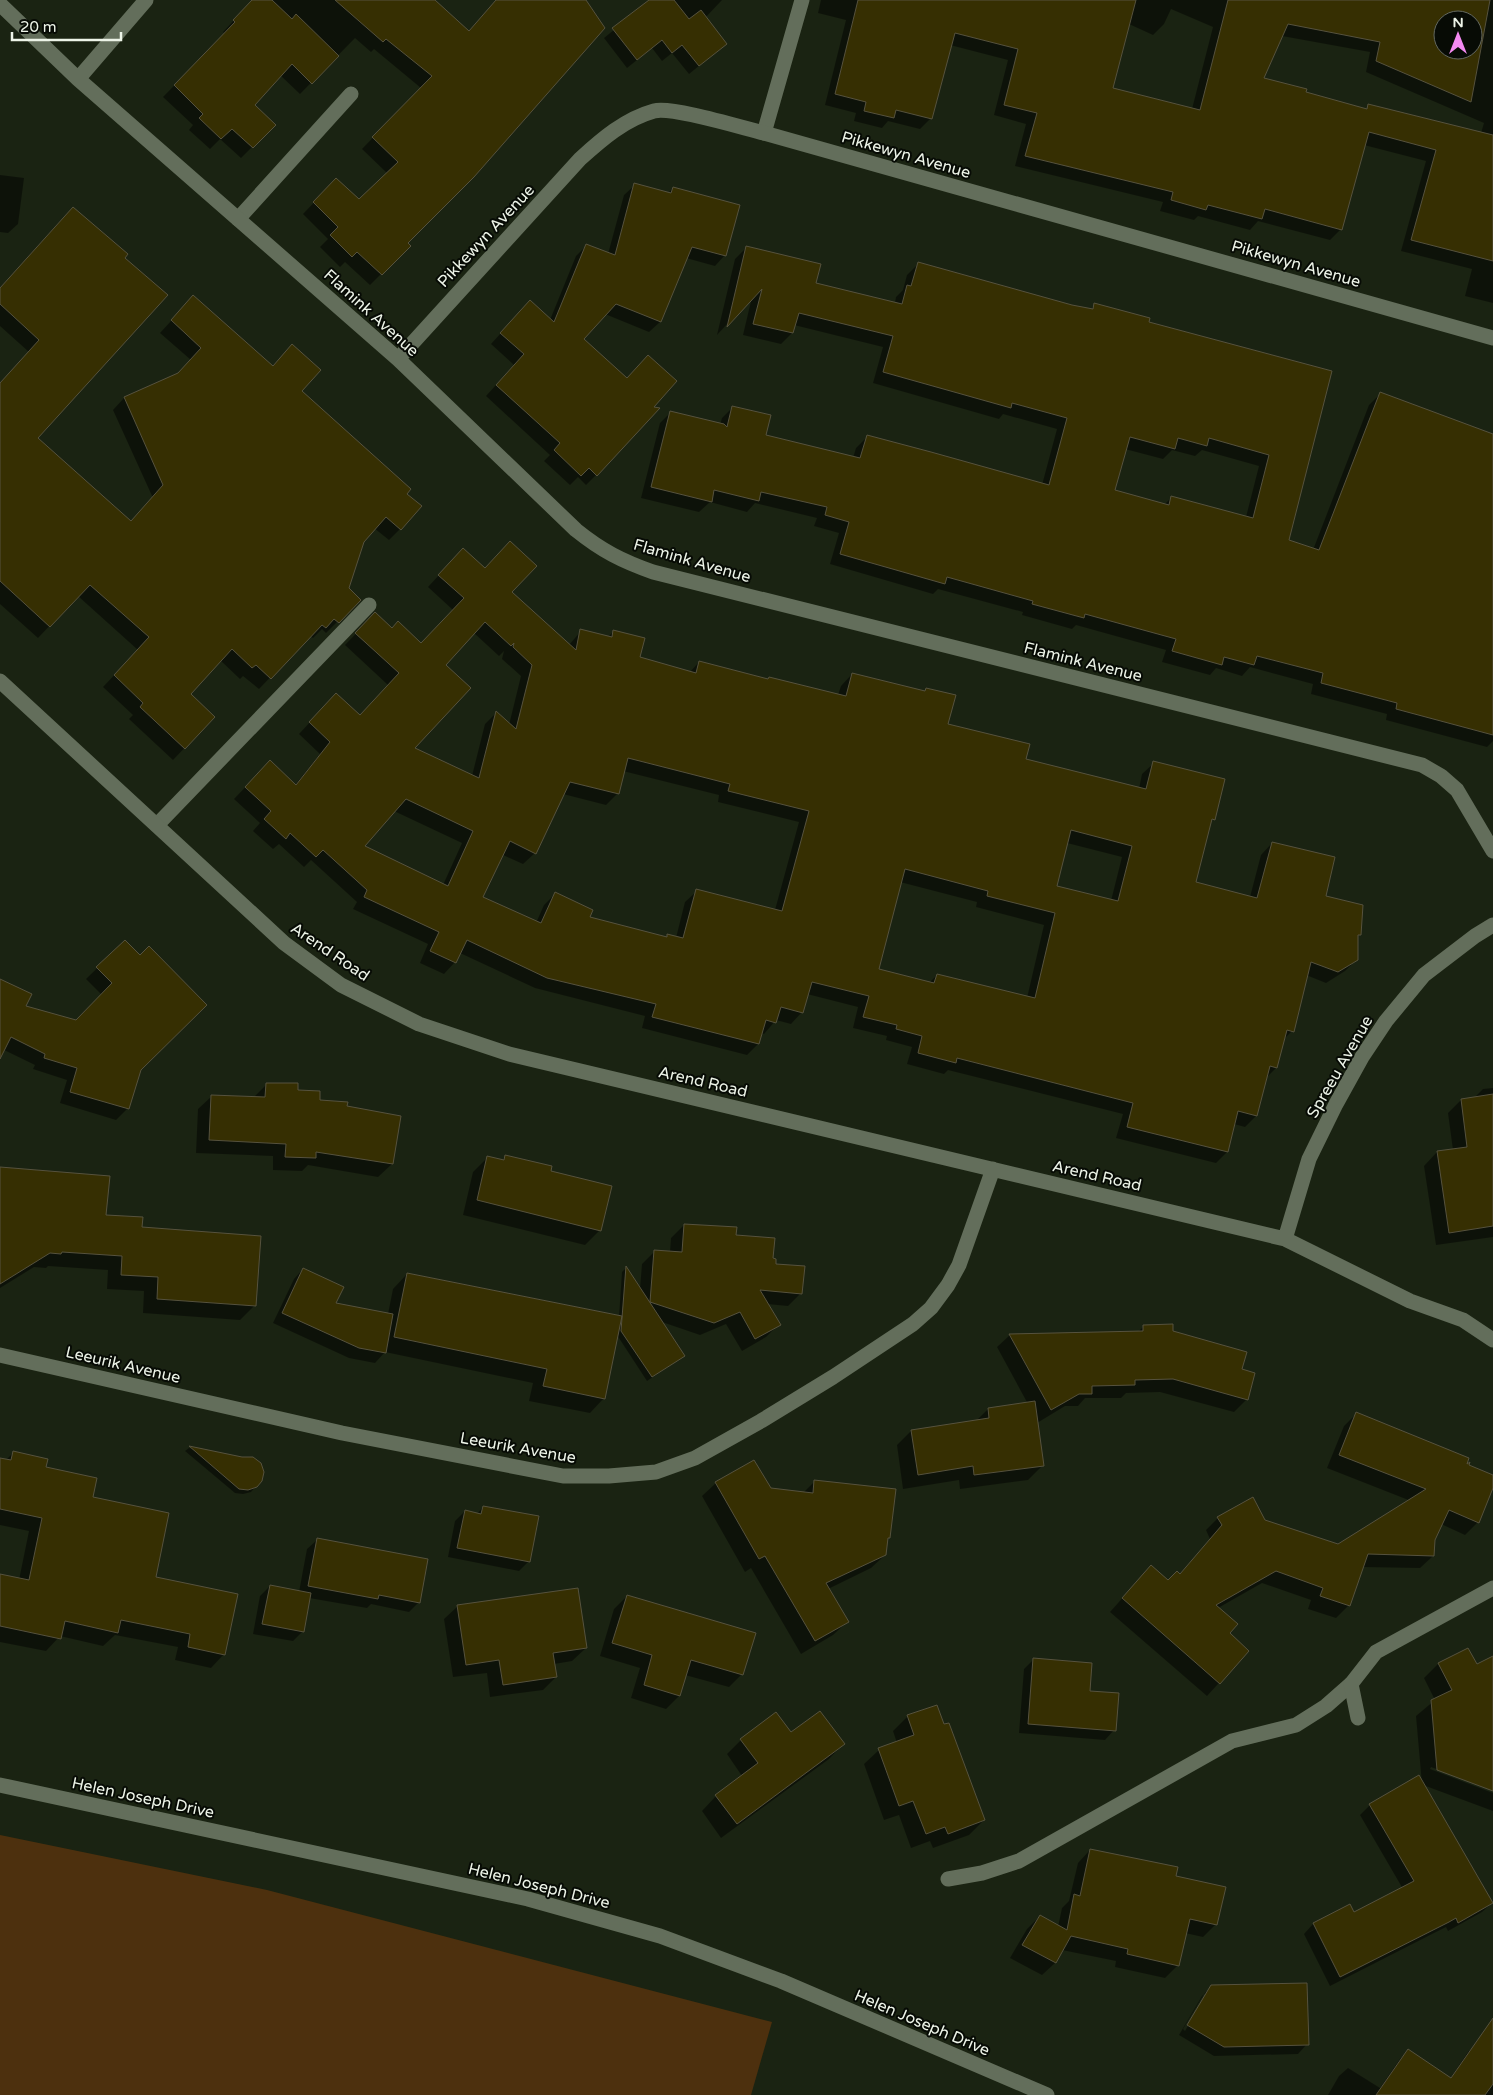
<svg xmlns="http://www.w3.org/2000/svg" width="1493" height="2095" viewBox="0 0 1493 2095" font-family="'Varela Round',sans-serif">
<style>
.green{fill:#4d300e}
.shadow{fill:#0007;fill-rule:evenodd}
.building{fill:#362f02;stroke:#56523e;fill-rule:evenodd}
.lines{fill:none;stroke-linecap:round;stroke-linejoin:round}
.lane{stroke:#636e5b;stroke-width:15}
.street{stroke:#636e5b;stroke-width:15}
.secondary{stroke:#636e5b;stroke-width:15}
.labels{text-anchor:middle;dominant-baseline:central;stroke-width:4;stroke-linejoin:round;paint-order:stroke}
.street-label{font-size:16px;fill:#edf4e8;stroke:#070b05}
</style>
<rect width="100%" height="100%" fill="#1a2312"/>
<path class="green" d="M0,1835L267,1890L772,2022L751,2095H0Z"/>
<path class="shadow" d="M253,0H433L469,32L497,0H584L406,243L409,246L370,285L345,262L340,267L320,247L328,239L303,214L325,191L359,201L387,173L362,149L421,88L374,49L371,52L355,38L300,94L280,75L253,105L274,125L241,158L220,139L210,149L189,130L193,125L163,97L225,34L223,32Z
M651,0H722L705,18L726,44L689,74L672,53L662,61L652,48L627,68L604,38Z
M821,0H1493V303L1465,296L1472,269L1401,251L1426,161L1364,145L1341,229L1330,240L1258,221L1250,230L1198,216L1194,220L1160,211L1163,202L1015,166L1026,124L994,115L1008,60L950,45L931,118L920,129L888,121L882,128L854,121L856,113L825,105L846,20L818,13ZM1171,9L1213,27L1192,109L1112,89L1129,24L1153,35L1164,24ZM1443,20H1473V50H1443ZM1282,36L1370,52L1366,72L1484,123L1481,133L1369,106L1365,110L1263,79Z
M0,175L24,178L18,224L8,233L0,232Z
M635,185L668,193L673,188L725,255L715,266L686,258L660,322L649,332L605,314L582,339L626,380L596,475L586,485L578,477L570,485L544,461L550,455L486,396L514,365L491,344L520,312L550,320L576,256L587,245L608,254L624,195Z
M61,220L36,438L131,522L153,498L113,410L124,398L177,375L191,360L160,333L182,309L272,367L281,357L300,391L405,494L400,529L389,540L374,528L363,541L348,589L359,600L326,633L322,629L313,638L310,636L259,689L243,676L240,679L220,660L189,694L214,717L173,760L129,719L133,715L103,687L138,650L78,596L38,638L0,604V384L29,352L0,326V288Z
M746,248L814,284L895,303L896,297L903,290L907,275L918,264L1090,310L1095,305L1148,323L1331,371L1287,541L1313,550L1369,405L1380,394L1493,545V741L1487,747L1386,720L1387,714L1311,694L1313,684L1250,667L1242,676L1216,668L1210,675L1162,662L1166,650L1076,625L1072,629L1022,615L1023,612L938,589L933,594L830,564L839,533L814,526L817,518L755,503L747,512L710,502L699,512L641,498L660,423L671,412L720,425L722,418L733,407L764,436L853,458L856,448L867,437L1042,485L1057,429L1003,414L999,419L873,383L883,347L794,325L792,333L781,344L743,335L752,297L717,335L735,259ZM1125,449L1163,459L1172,450L1195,456L1202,450L1259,466L1246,517L1172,497L1164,505L1113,490Z
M452,561L511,592L569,645L581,631L608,637L613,632L638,658L690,672L699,662L767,680L838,695L841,686L852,674L924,692L927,689L947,725L1024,760L1139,789L1142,774L1154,763L1214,819L1210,822L1194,883L1250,897L1261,855L1272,843L1360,934L1357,937V959L1345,971L1326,983L1306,975L1292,1031L1283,1040L1276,1068L1266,1078L1256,1116L1245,1127L1234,1124L1227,1152L1216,1163L1116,1138L1123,1114L948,1070L944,1074L907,1064L912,1047L886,1040L887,1036L853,1028L858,1007L807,994L802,1012L791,1024L776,1020L764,1034L761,1033L758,1044L747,1055L642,1028L645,1016L535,988L460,953L455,962L444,974L420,963L428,944L353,909L357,902L311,860L304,867L279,844L273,849L253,831L260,823L234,799L259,773L295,785L320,754L299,734L325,706L360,716L388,685L345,645L375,614L392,629L421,645L453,610L428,587ZM474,633L499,656L504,651L502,659L521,676L509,725L496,713L485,724L472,776L413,748L444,665ZM623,771L719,795L718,802L799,822L775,910L697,891L685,902L676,938L668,936L666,938L588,917L555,894L544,905L536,923L481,898L503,855L523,864L535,853L563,794L606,805L618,793ZM394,811L462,843L443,885L363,847ZM1067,843L1122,857L1111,901L1055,887ZM900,882L977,902L976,907L1044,925L1027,998L937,975L929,983L877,970Z
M125,941L140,1070L128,1108L116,1120L60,1103L67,1080L33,1069L35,1065L0,1048V980L25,1006L76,1022L102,995L86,979Z
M267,1084L296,1091L319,1101L346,1108L392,1164L378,1177L308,1165L302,1171L273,1170V1156L196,1153L198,1109L212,1096L254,1097Z
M1493,1088V1237L1436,1245L1424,1166L1437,1152L1453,1150L1448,1113L1461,1100L1474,1098L1483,1089Z
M506,1156L550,1172L600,1230L585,1245L463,1215L473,1172L488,1157L501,1161Z
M0,1168L105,1216L141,1228L255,1305L240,1320L143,1313L144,1291L107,1289L108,1270L48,1266L46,1268L34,1267L0,1288Z
M684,1225L735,1236L772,1259L774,1265L801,1293L788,1306L767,1304L779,1324L766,1337L742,1351L726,1324L700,1335L662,1322L684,1356L647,1381L617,1335L604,1398L590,1413L529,1401L533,1383L385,1352L375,1363L349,1358L273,1323L294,1279L303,1269L334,1304L388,1314L393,1289L407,1274L619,1317L622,1272L626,1268L640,1289L642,1264L655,1251L670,1252L671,1238Z
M1144,1326L1172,1332L1240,1370L1247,1399L1234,1412L1160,1392L1126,1393L1121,1398H1085L1078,1406H1065L1037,1423L1043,1465L1028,1480L960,1489L959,1480L903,1489L897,1445L911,1431L976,1421L988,1409L1028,1404L997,1347L1010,1335L1138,1332Z
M1356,1414L1465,1467L1493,1476V1484L1478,1522L1465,1535L1441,1524L1434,1540L1433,1556L1420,1568L1362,1567L1349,1605L1336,1618L1308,1609L1311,1600L1262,1583L1218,1608L1228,1633L1248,1651L1207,1696L1110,1612L1151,1566L1168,1581L1179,1575L1210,1539L1206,1530L1218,1518L1264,1521L1338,1546L1411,1501L1327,1468L1344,1426Z
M189,1448L242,1458L256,1486L251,1492L243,1494L235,1493L185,1451Z
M13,1453L45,1468L91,1498L154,1578L224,1654L211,1668L175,1660L178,1647L115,1635L103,1646L60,1636L46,1651L0,1642V1576L19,1580L29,1531L0,1525V1459L6,1460Z
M815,1481L889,1537L887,1540L885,1555L871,1568L828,1589L847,1622L833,1635L801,1654L751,1568L745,1572L702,1496L716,1483L803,1493Z
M483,1507L529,1561L519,1571L448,1557L455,1521L465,1511L477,1514Z
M317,1540L419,1602L409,1612L371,1604L367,1608L309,1598L303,1631L293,1641L253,1634L260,1596L270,1586L299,1592L307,1549Z
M627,1596L742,1674L729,1687L685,1675L679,1696L666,1709L631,1698L640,1668L600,1656L614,1609Z
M458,1606L586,1648L572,1661L554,1664L556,1677L543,1690L490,1697L487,1673L453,1677L444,1619Z
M1493,1658V1790L1431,1767L1430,1769L1493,1793V1811L1423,1785L1492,1903L1482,1912L1448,1931L1446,1927L1438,1931L1330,1986L1304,1934L1313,1924L1349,1906L1353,1914L1403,1889L1360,1815L1370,1805L1422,1784L1416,1716L1435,1700L1424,1678L1438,1664L1476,1666Z
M1034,1659L1088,1692L1114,1730L1105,1740L1019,1733L1024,1669Z
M908,1716L984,1820L969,1835L933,1848L930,1841L911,1848L899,1815L884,1820L864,1764L879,1750L897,1743L893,1731Z
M791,1733L843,1744L829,1759L721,1838L702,1811L716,1796L742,1776L727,1754L741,1740Z
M1090,1850L1175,1877L1216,1924L1203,1937L1185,1933L1178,1965L1165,1978L1115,1967L1116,1961L1062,1950L1055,1963L1042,1975L1010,1958L1027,1929L1040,1916L1058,1927L1062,1908L1069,1901L1078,1863Z
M1212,1986L1307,2044L1298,2054L1214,2056L1179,2035L1202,1996ZM1204,1994H1207L1185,2031L1183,2029Z
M1476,2044L1493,2055V2095H1328L1339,2076L1348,2068L1380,2088L1400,2059L1408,2051L1450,2079L1468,2052Z"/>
<path class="building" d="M252,0H272L292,19L296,14L339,56L312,84L292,64L255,105L276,125L253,148L232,129L221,139L199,118L203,114L174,85L235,22L233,20Z
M335,0H435L469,31L496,0H586L605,28L474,177L408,243L411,246L382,275L357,252L352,257L330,235L338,227L313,202L336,178L359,199L398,162L372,137L432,76L386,39L383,42Z
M649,0H674L689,19L701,10L727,44L699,66L682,45L672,53L662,40L637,60L612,28Z
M858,0H1136L1113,88L1200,110L1228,0H1490L1471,102L1376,61L1380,42L1288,24L1264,78L1307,89L1306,92L1367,109L1368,104L1493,135V261L1411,240L1436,150L1369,132L1342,230L1265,209L1262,219L1208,205L1206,210L1171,200L1173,192L1025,156L1037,113L1004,105L1018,49L955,33L932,119L896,110L894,118L864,111L866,102L835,94ZM1443,20H1473V50H1443Z
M634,183L671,193L673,187L740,205L726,256L692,247L661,322L616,304L584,339L627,378L648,355L677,381L654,407L660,408L597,476L589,468L581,476L554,450L560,443L496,385L524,354L500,333L530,300L554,322L586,244L615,255Z
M73,207L128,254L125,258L168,295L38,438L131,521L163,485L124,397L178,373L201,348L171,320L193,295L273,366L292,344L321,370L302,391L411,489L407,494L422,506L401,530L386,517L364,542L349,588L361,600L339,623L334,619L326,628L322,625L271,679L256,665L252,668L232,649L191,694L215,717L185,749L140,707L143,703L114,675L149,637L90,585L50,627L0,581V383L39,340L0,304V288Z
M746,246L821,264L816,283L902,304L907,285L911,286L918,262L1072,305L1093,309L1094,303L1150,318L1149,322L1332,371L1289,540L1319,550L1380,392L1493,434V735L1396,709L1397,703L1321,683L1323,673L1257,656L1254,665L1224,657L1222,665L1172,651L1176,639L1085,614L1084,618L1032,604L1033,601L947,577L945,584L840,554L849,522L825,515L827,507L761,492L759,501L714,490L712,502L651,487L670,411L724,424L727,427L732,406L771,415L766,435L860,458L867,435L931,452L1049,485L1067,418L1012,403L1011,408L883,372L893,336L799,313L793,333L753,324L762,289L727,327ZM1130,437L1175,449L1178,438L1207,446L1209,438L1269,455L1253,518L1171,496L1169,505L1115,490Z
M510,541L537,566L512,592L576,650L580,629L612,637L613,630L645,638L640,657L696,673L699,661L768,679L769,677L846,696L852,673L925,691L926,688L956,695L948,724L1030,744L1026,759L1146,789L1153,761L1225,779L1215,820L1212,819L1196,882L1257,898L1272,842L1335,857L1326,896L1363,905L1361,935H1358V960L1338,972L1311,962L1294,1032L1287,1030L1277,1068L1270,1066L1257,1116L1238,1111L1228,1152L1127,1127L1133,1103L957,1058L956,1063L918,1053L922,1036L896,1029L897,1025L863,1017L869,996L812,982L803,1013L781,1007L776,1023L766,1020L759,1044L652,1017L656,1004L547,978L467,940L456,963L430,951L439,932L364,897L367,890L323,850L316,857L290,833L286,839L264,819L271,811L245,787L270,760L296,785L330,742L309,722L336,693L360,715L399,673L355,633L375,612L392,628L398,621L421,643L464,598L438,575L463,548L485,568ZM485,622L511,646L514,643L513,647L532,665L516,729L496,711L479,778L415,748L471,688L446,665ZM628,758L730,784L728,791L809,811L782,911L696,889L683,938L667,934V937L590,917L593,910L555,892L541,923L483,897L510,841L536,854L570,782L619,794ZM406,799L473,831L448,886L365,846ZM1071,830L1132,846L1118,901L1057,886ZM905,869L988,891L987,896L1055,913L1035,998L937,974L934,983L879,969Z
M125,940L140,955L149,946L207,1005L141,1070L129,1109L70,1092L77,1068L44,1058L45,1054L11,1037L0,1059V979L32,994L26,1006L76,1020L112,983L96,967Z
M266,1083H298V1090L320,1091V1100L348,1102L347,1106L401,1116L393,1164L316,1152V1158L285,1157L286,1144L209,1140L211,1095L265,1097Z
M1493,1094V1226L1449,1233L1437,1151L1467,1147L1461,1099Z
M505,1155L552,1166L551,1171L612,1186L601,1231L477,1200L487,1156L504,1160Z
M0,1167L110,1176L106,1215L143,1217L142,1227L261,1236L256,1306L157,1299L158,1277L121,1275L122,1256L62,1252L61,1254L50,1253L0,1284Z
M684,1224L737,1227L736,1235L775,1238L773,1258L776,1259V1264L805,1266L802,1294L760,1290L781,1325L755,1339L740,1312L714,1323L650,1302L654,1250L682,1252Z
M626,1266L685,1356L652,1377L621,1331Z
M303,1268L344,1287L336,1303L393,1314L386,1353L359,1348L282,1313Z
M407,1273L622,1316L605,1399L543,1386L547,1369L394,1337Z
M1173,1324V1331L1247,1352L1242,1369L1255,1373L1248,1400L1173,1379L1135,1380V1385L1092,1386V1394H1079L1051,1410L1009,1334L1143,1331V1325Z
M1035,1401L1044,1466L974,1475L973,1466L918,1475L911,1430L989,1418L988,1408Z
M1356,1412L1469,1458L1467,1464L1470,1462L1469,1465L1493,1475V1488L1479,1523L1449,1510L1435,1540L1434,1556L1368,1554L1350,1606L1320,1596L1323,1588L1276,1571L1216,1605L1238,1624L1230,1633L1249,1651L1220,1684L1122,1598L1151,1565L1168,1580L1177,1571L1180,1574L1222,1525L1217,1517L1253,1497L1265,1520L1338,1544L1426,1489L1339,1455Z
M189,1446L242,1457H253L261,1463L264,1472L262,1481L257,1487L248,1490L239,1489Z
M13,1451L48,1459L46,1467L97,1478L93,1497L169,1513L156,1577L238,1594L225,1655L188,1647L190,1634L121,1620L118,1633L65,1621L61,1639L0,1626V1574L29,1580L42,1518L0,1509V1458L11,1460Z
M754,1460L771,1488L813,1493L814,1480L896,1489L890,1538H888L886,1555L826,1583L849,1622L815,1641L765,1556L759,1559L715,1482Z
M483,1506L539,1516L530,1562L457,1548L465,1510L481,1514Z
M317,1538L428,1559L420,1603L379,1595L378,1599L308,1586Z
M270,1585L311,1593L304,1632L262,1624Z
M578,1588L587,1648L553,1653L557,1677L503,1685L499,1660L466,1665L457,1605Z
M627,1595L756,1633L743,1675L691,1660L680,1696L644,1685L652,1655L612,1643Z
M1468,1648L1477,1664L1493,1656V1791L1437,1770L1431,1700L1452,1690L1438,1663Z
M1033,1658L1092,1663L1090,1691L1119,1693L1116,1731L1028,1724Z
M937,1705L944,1724L949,1723L985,1820L948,1834L945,1827L926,1834L913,1801L899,1806L878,1748L914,1735L907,1715Z
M820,1711L845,1744L737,1824L715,1795L758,1763L740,1739L776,1712L791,1732Z
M1419,1775L1493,1903L1458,1923L1456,1918L1449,1922L1340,1977L1313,1923L1350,1904L1354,1912L1414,1881L1369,1804Z
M1090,1849L1178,1867L1176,1876L1226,1887L1217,1925L1190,1919L1179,1966L1127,1954L1128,1949L1071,1936L1056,1963L1022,1945L1040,1915L1067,1930L1074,1894L1080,1896Z
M1307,1983L1309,2045L1224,2047L1187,2025L1211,1985Z
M1493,2018V2084L1485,2095H1376L1408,2049L1451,2078Z"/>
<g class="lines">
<path class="lane" d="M764,133L802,0
M238,219L351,94
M157,825L369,605
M948,1879L982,1873L1019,1861L1232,1741L1296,1725L1326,1706L1351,1684"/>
<path class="street" d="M0,4L78,79L398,359L576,530C602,551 622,561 653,572L1422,765L1441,776L1457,790L1493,851
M78,79L146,0
M398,359L580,159C602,139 625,119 654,111C672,106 743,128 764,133L1493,338
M0,681L284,943L341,985L419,1024L509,1054L1285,1239L1410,1301L1463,1320L1493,1340
M1285,1239L1309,1159L1336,1104L1362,1057L1386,1021L1424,975L1475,936L1493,925
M0,1355L342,1433L563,1476H609L656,1472L695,1458L761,1421L833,1377L913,1324L931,1308L948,1285L959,1265L993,1169
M1358,1718L1351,1684L1376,1652L1493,1588"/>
<path class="secondary" d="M0,1785L528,1899L660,1936L781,1981L1047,2095"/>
</g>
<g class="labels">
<g class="street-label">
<text transform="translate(906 155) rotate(16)">Pikkewyn Avenue</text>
<text transform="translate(486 236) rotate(-47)">Pikkewyn Avenue</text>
<text transform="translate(1296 264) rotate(16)">Pikkewyn Avenue</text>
<text transform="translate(371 313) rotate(42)">Flamink Avenue</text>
<text transform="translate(692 561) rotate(16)">Flamink Avenue</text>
<text transform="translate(1083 662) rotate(14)">Flamink Avenue</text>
<text transform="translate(330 952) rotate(34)">Arend Road</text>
<text transform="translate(1340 1067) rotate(-60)">Spreeu Avenue</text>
<text transform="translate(703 1082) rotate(13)">Arend Road</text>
<text transform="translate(1097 1176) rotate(13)">Arend Road</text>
<text transform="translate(123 1365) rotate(13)">Leeurik Avenue</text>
<text transform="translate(518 1448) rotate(10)">Leeurik Avenue</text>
<text transform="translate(143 1798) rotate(12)">Helen Joseph Drive</text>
<text transform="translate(539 1886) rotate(14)">Helen Joseph Drive</text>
<text transform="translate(922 2023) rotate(23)">Helen Joseph Drive</text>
</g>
</g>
<g transform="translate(1458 35)"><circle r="24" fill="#070b05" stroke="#636860"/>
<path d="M0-4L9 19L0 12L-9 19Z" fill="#f38af1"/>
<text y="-8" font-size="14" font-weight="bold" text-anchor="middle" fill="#edf4e8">N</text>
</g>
<path d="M12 32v8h109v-8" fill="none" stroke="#edf4e8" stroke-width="2.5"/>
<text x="20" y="32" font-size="15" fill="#edf4e8" stroke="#070b05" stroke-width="4" paint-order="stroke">20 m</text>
</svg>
